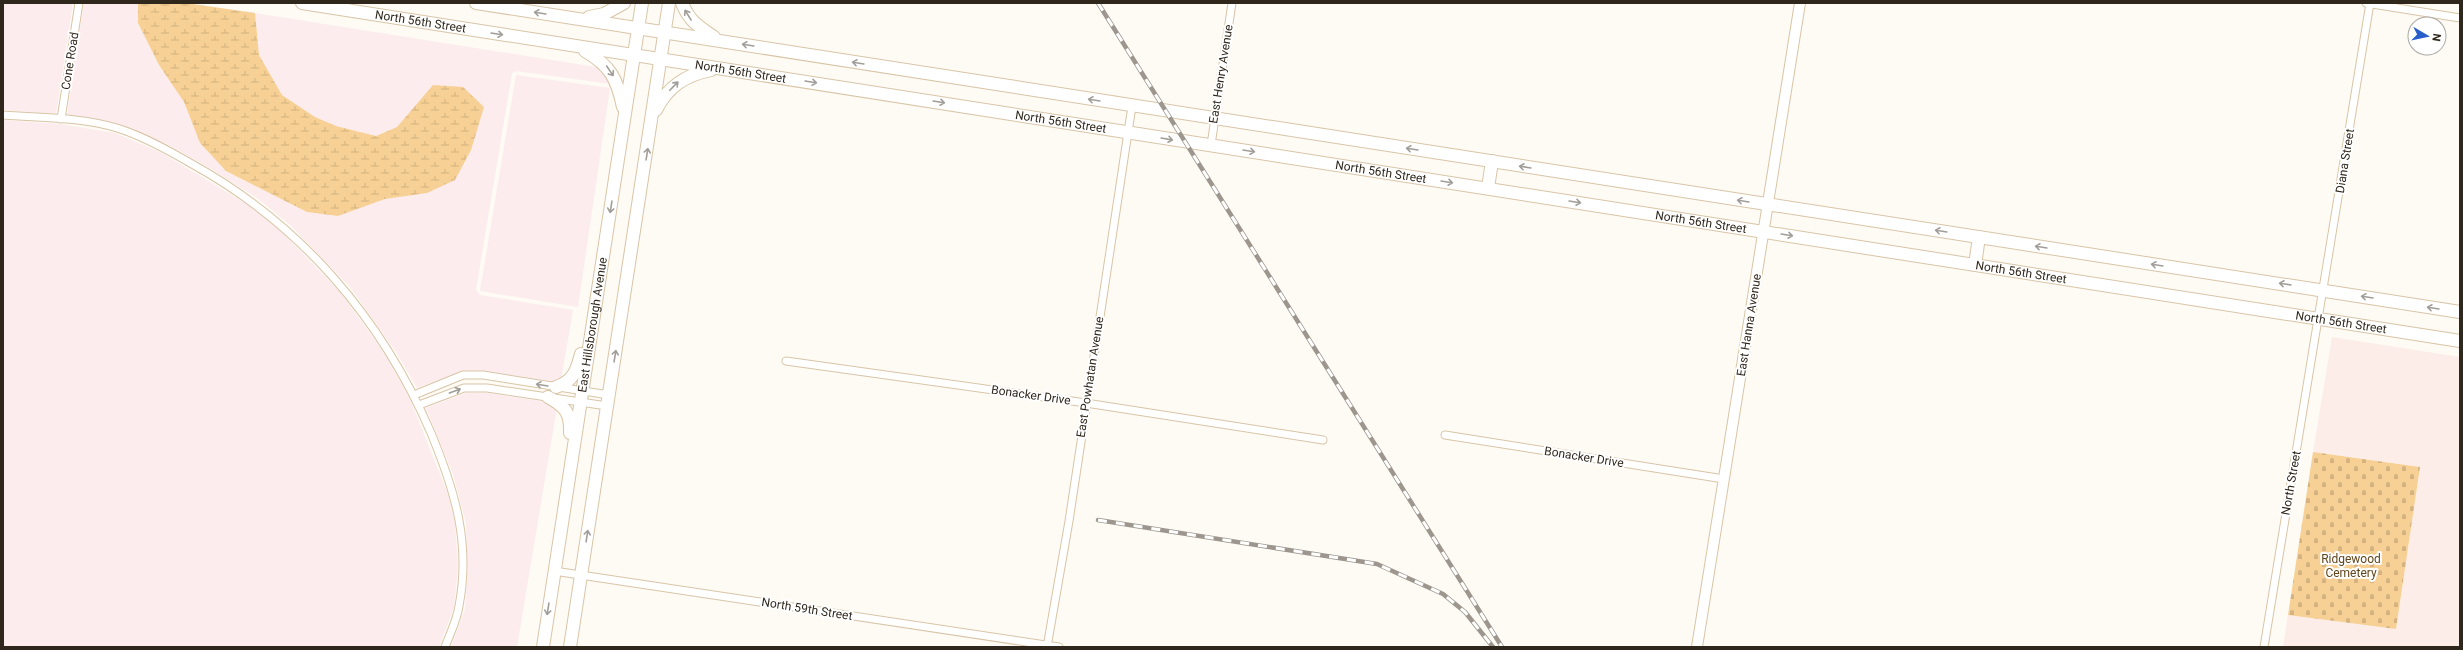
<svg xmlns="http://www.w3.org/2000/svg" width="2463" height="650" viewBox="0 0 2463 650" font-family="Roboto,sans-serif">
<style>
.commercial{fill:#fcecee}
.education{fill:#fcede8}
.wetland{fill:url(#wetland-marsh)}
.cemetery{fill:url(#cemetery-stones)}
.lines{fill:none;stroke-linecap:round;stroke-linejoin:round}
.street-casing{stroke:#d8c5a7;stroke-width:9}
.secondary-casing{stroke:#d8c5a7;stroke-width:12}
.primary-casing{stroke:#d8c5a7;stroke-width:14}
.street{stroke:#fff;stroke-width:7}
.secondary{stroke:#fff;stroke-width:10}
.primary{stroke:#fff;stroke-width:12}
.rail-casing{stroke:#9c968e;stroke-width:4.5}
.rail{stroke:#fff;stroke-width:3;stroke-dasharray:9;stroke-linecap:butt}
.oneway{stroke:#a19e99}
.labels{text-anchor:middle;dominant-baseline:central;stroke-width:4;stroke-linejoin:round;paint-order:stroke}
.street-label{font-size:12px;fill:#2f271c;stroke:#fff}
.park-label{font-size:12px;fill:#604619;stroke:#fff}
</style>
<defs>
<pattern id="wetland-marsh" width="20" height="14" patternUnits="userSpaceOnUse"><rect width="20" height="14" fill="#f7d095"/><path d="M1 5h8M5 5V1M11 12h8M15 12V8" fill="none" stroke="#d4b380"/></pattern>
<pattern id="cemetery-stones" width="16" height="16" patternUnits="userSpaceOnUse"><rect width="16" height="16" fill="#f7d095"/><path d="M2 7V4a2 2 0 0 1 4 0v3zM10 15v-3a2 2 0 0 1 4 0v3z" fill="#d4b380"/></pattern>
</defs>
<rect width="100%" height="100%" fill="#fefaf4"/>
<path class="commercial" d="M3,3H73L56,114L3,110Z
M84,3H138V23L159,65L184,102L200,143L226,171L307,212L338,216L385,199L427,193L414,109L397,127L376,136L336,126L315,117L282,95L259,55L255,13L602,68L611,84L516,71L512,73L476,290L480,295L573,310L561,380L555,382L484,371H463L417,388L398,355L350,287L290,225L257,198L208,167L165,143L118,124L67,115Z
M516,75L610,88L578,307L480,291Z
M3,120L60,124L115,133L160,152L250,206L282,232L341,293L389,360L409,397L449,497L455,523L458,568L454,607L439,647H3Z
M466,393H486L547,402L557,407L517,647H451L465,609L466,595L468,569L466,523L453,474L426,408Z"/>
<path class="education" d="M2332,337L2460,357V647H2283L2288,615L2396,629L2420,467L2313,452Z"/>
<path class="wetland" d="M138,3H186L255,13L259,55L282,95L315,117L336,126L376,136L397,127L433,85L463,87L484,107L471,150L455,180L427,193L385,199L338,216L307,212L226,171L200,143L184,102L159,65L138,23Z"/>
<path class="cemetery" d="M2313,452L2420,467L2396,629L2288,615Z"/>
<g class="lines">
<defs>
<path id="street" d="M2366,3L2460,18
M3,115C40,118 81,117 117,128C143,136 168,150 192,164C301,224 382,319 431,433C455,491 471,543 459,606C457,620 450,634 445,647
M61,119L79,3
M1211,145L1232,3
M786,361L1086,403L1323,440
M414,395L463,375H483L609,395
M419,405L464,388H487L607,406
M1445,435L1724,479
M554,571L1059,647
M1047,647L1069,521L1132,106
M2264,647L2370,3"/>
<path id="secondary" d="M1697,647L1800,3"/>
<g id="primary">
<path id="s1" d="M302,3L2460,341"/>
<path d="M476,3L2460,312"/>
<path d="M682,3C689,21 699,27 714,37"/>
<path d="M589,17L604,14L624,3"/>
<path d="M585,51C611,66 617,79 623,107"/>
<path d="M656,110C668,86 686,75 711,70"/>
<path d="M1488,188L1492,161"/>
<path d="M1975,265L1979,237"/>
<path d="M556,387C573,382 577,370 581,354"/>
<path d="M548,397C565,406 571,413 570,433"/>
<path id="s2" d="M543,647L642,3"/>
<path d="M570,647L669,3"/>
</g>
</defs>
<use href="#street" class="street-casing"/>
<use href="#secondary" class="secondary-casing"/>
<use href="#primary" class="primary-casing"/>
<use href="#street" class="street"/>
<use href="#secondary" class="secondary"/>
<use href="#primary" class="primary"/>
<defs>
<path id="rail" d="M1098,3L1502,647
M1098,520L1377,564L1443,594L1465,612L1493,647"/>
</defs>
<use href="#rail" class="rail-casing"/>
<use href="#rail" class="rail"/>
</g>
<defs><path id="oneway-shaft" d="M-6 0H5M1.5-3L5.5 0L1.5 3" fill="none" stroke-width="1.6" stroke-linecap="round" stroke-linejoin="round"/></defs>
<g class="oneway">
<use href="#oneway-shaft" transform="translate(540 13) rotate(-171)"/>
<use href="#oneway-shaft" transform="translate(688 15) rotate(-122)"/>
<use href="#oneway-shaft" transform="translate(497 34) rotate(9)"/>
<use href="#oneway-shaft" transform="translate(748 45) rotate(-171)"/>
<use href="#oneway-shaft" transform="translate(858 63) rotate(-171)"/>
<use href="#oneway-shaft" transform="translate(610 71) rotate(56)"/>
<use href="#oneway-shaft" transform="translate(811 82) rotate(9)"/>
<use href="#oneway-shaft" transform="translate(674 86) rotate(-46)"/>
<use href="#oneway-shaft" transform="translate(1094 100) rotate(-171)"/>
<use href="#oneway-shaft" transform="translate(939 102) rotate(9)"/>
<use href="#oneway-shaft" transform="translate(1167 139) rotate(10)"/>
<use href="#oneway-shaft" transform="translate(1412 149) rotate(-171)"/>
<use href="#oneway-shaft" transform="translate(1249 151) rotate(9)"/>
<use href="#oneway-shaft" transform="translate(647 154) rotate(-81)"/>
<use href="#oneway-shaft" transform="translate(1525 167) rotate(-171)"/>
<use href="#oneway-shaft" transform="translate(1447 182) rotate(9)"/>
<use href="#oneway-shaft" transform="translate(1743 201) rotate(-171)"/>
<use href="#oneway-shaft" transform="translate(1575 202) rotate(9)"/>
<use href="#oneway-shaft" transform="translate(611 207) rotate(99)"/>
<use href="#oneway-shaft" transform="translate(1941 231) rotate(-171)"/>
<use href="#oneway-shaft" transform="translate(1787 235) rotate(9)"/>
<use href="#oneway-shaft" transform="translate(2041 247) rotate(-171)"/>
<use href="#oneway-shaft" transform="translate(2157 265) rotate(-171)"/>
<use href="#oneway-shaft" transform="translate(2285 284) rotate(-171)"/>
<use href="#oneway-shaft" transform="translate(2367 297) rotate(-171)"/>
<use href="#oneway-shaft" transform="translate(2433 308) rotate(-171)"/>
<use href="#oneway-shaft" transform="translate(615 356) rotate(-81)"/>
<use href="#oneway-shaft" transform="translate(542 385) rotate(-171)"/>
<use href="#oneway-shaft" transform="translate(455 391) rotate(-20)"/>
<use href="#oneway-shaft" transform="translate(587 536) rotate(-81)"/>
<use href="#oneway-shaft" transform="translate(548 609) rotate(99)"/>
</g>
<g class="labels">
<g class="street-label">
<text stroke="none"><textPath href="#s1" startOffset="120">North 56th Street</textPath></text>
<text transform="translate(70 61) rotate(-81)">Cone Road</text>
<text stroke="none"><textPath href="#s1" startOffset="444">North 56th Street</textPath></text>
<text transform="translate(1221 74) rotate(-81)">East Henry Avenue</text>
<text stroke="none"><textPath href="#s1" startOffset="768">North 56th Street</textPath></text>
<text transform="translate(2345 161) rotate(-81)">Diana Street</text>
<text stroke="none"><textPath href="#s1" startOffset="1092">North 56th Street</textPath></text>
<text stroke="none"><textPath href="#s1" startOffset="1416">North 56th Street</textPath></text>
<text stroke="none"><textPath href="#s1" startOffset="1740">North 56th Street</textPath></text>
<text stroke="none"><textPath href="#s1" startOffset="2064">North 56th Street</textPath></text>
<text stroke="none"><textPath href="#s2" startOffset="326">East Hillsborough Avenue</textPath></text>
<text transform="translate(1749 325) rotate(-81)">East Hanna Avenue</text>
<text transform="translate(1090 377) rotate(-81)">East Powhatan Avenue</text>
<text transform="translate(1031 395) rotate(8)">Bonacker Drive</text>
<text transform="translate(1584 457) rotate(9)">Bonacker Drive</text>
<text transform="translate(2291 483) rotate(-80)">North Street</text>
<text transform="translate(807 609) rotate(9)">North 59th Street</text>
</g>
<g class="park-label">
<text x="2351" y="559">Ridgewood<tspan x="2351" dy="14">Cemetery</tspan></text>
</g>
</g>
<rect width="2463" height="650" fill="none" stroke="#2f271c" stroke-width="8"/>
<g transform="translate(2427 36) rotate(99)"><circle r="19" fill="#ffffff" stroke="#aca9a4"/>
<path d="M0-3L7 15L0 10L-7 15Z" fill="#285ecc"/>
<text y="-6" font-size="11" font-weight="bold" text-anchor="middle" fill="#2f271c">N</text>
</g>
</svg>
